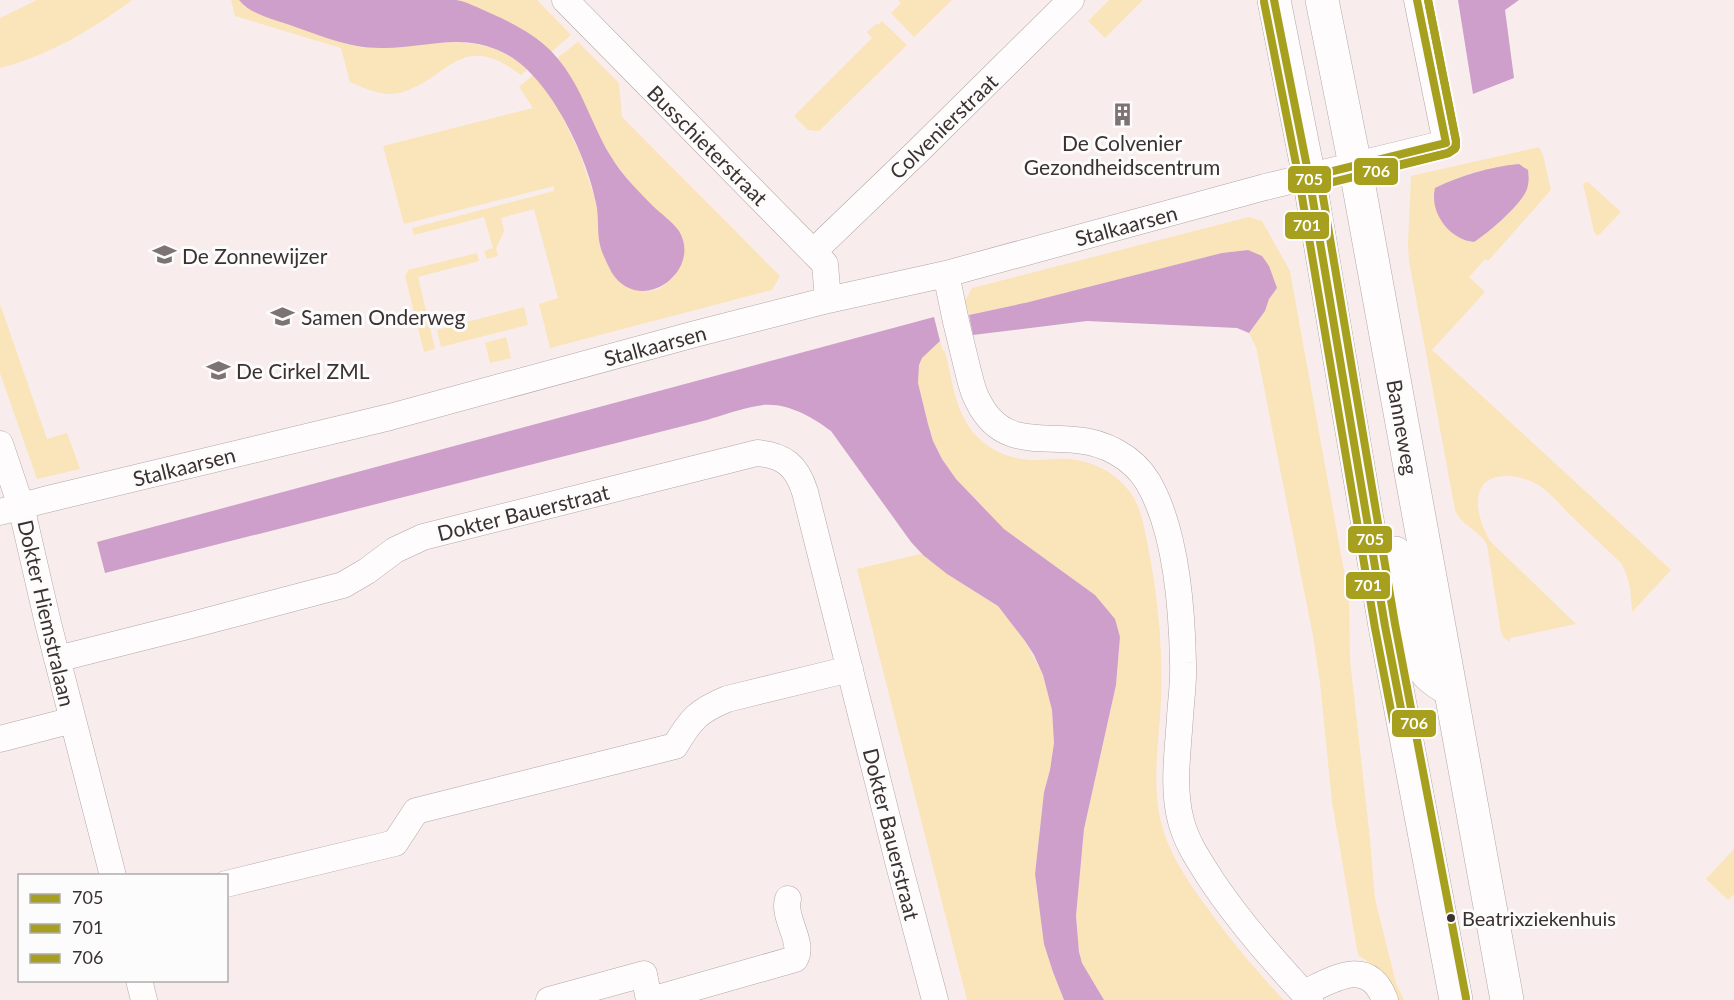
<svg xmlns="http://www.w3.org/2000/svg" width="1734" height="1000" viewBox="0 0 1734 1000" font-family="Lato,sans-serif">
<style>
.green{fill:#fae4b9;fill-rule:evenodd}
.water{fill:#cd9fca}
.lines{fill:none;stroke-linecap:round;stroke-linejoin:round}
.minor-casing{stroke:#b0a7a6;stroke-width:27}
.secondary-casing{stroke:#b0a7a6;stroke-width:34}
.minor{stroke:#fefcfc;stroke-width:26}
.secondary{stroke:#fefcfc;stroke-width:33}
.bus-1-casing{stroke:#fcfcfc;stroke-width:12}
.bus-2-casing{stroke:#fcfcfc;stroke-width:12}
.bus-3-casing{stroke:#fcfcfc;stroke-width:12}
.bus-1{stroke:#a7a01e;stroke-width:8}
.bus-2{stroke:#a7a01e;stroke-width:8}
.bus-3{stroke:#a7a01e;stroke-width:8}
.bus-dot{fill:#3b3130;stroke:#fcfcfc;stroke-width:2}
.labels{text-anchor:middle;dominant-baseline:central;stroke-width:6;stroke-linejoin:round;paint-order:stroke}
.bus-label{font-size:20px;fill:#3b3130;stroke:#fcfcfc;text-anchor:start}
.street-label{font-size:21px;fill:#3b3130;stroke:#fcfcfc}
.poi-label{font-size:21px;fill:#3b3130;stroke:#fcfcfc;text-anchor:start}
.line-badge{stroke:#fcfcfc;stroke-width:2}
.badge-label{font-size:16px;text-anchor:middle;font-weight:bold;fill:#fff}
</style>
<rect width="100%" height="100%" fill="#f8edec"/>
<path class="green" d="M37,0H132C93,29 48,56 0,68V18Z
M231,0H239L245,7C269,16 293,25 318,33C332,39 346,45 361,47C377,49 392,47 407,45C453,41 490,37 528,69L521,75C503,61 480,48 457,61C441,69 429,81 413,88C406,91 398,94 390,94C377,94 362,87 350,82L341,48L235,16Z
M459,0H537L571,35L551,52Z
M898,0H952L914,37L891,13L901,3Z
M1109,0H1143L1105,38L1088,21Z
M882,21L907,45L819,131L808,130L794,116L872,38L867,32L877,23L878,25Z
M578,42L619,83L622,117L780,276L772,290L550,348L539,304L558,298L534,209L501,218L504,231L496,249L498,256L487,259L484,251L493,248L484,217L414,235L412,228L554,191V186L404,224L383,146L533,108L519,87L533,75L546,90L558,108L580,154L596,202L600,245L611,271L621,282L633,289L650,291L659,289L674,277L682,261L678,229L636,190L611,157L557,58Z
M1539,147L1543,155L1551,190L1488,261L1485,259L1469,277L1485,292L1432,350L1671,570L1632,612C1631,594 1630,579 1621,563C1603,546 1585,529 1567,512C1559,503 1550,493 1540,486C1526,476 1491,469 1481,488C1473,504 1482,527 1490,541L1576,624L1510,638V642L1504,638L1501,632L1487,545C1480,530 1461,526 1455,510L1409,261L1408,244L1411,176ZM1524,166L1529,174L1524,196L1497,224L1474,242L1435,188L1463,176L1478,171Z
M1588,182L1621,212L1598,236L1594,232L1583,183Z
M1249,217L1262,221L1290,271L1349,599L1350,660L1370,839L1375,899L1396,983L1404,1000H1396C1384,978 1379,969 1358,955L1332,802L1320,683L1313,636L1256,347L1249,333L1265,311L1269,299L1277,288L1248,250L1223,253L1029,302L969,315L965,301L972,288Z
M477,253L479,261L418,277L435,349L424,352L405,276L408,270Z
M0,304L47,439L67,433L80,469L37,479L0,373Z
M524,307L528,325L441,347L437,330Z
M506,337L511,358L490,363L485,343Z
M940,341L943,351H945C951,375 954,403 967,424C982,447 1005,459 1032,460C1047,460 1062,457 1077,460C1089,462 1100,467 1110,473C1120,480 1129,489 1135,500C1142,514 1145,531 1148,547C1158,597 1163,650 1161,701C1159,740 1152,780 1160,818C1167,850 1185,877 1203,902C1228,937 1254,969 1284,1000H1104L1082,963L1079,952L1076,916L1084,829L1116,685L1120,637L1095,595L1004,529L956,479L942,459L933,441L928,424L918,383L919,365L922,358Z
M920,554L923,555L947,574L998,606L1025,641L1043,675L1052,710L1054,743L1050,770L1044,792L1035,874L1037,894L1053,972L1064,1000H967L857,569Z
M1734,849V894L1728,900L1706,879Z"/>
<path class="water" d="M239,0C287,0 335,0 384,0C407,0 433,0 456,0C464,1 472,5 479,8C504,19 531,31 551,51C581,82 589,120 610,155C622,175 637,190 653,206C661,214 673,222 679,231C703,271 641,317 612,273C608,265 602,254 600,245C597,233 599,217 596,203C587,156 549,75 504,53C460,31 425,49 380,48C347,48 317,34 287,24C271,19 249,13 239,0Z
M1458,0H1519L1505,10L1514,78L1473,94Z
M1519,164L1528,170C1529,177 1529,182 1527,189C1522,204 1488,233 1474,242C1450,240 1429,213 1435,188C1462,175 1489,167 1519,164Z
M1248,250L1262,256L1269,266L1277,288L1269,299L1265,311L1249,333L1237,328L1087,321L973,335L969,315L1029,302L1222,253Z
M934,317L940,341L922,358L919,365L918,383L928,424L933,441L942,459L956,479L1004,529L1095,595L1115,619L1120,637L1116,685L1084,829L1076,916L1079,952L1082,963L1104,1000H1064L1053,972L1044,944L1035,874L1044,792L1050,770L1054,743L1052,710L1043,675L1034,655L1025,641L998,606L947,574L923,555L911,542L831,431C811,416 783,400 757,406C740,409 723,415 707,420L105,573L97,542Z"/>
<g class="lines">
<defs>
<path id="minor" d="M565,0L825,264L828,300
M813,252L917,152L1071,0
M946,274C952,305 959,336 967,367C970,378 972,391 978,401C1000,446 1036,436 1076,440C1104,442 1133,457 1148,482C1176,530 1182,608 1183,663C1184,681 1181,700 1180,717C1178,751 1172,788 1181,821C1187,844 1200,862 1212,881C1241,924 1275,962 1310,1000
M0,444L21,506L48,623L113,876
M0,512L44,500L390,417L695,334L828,300L946,274L1265,187L1446,143L1417,0
M57,659L184,627L343,585L367,571L395,550L423,537L757,453C784,455 797,466 805,492L899,865L935,1000
M0,739L73,720
M226,884L395,843L416,811L675,746C691,719 698,711 727,699L850,669
M139,980L144,1000
M1304,993C1334,979 1368,956 1385,1000
M549,1000L644,974L649,1000
M651,1000L795,959C805,943 782,917 788,899"/>
<path id="secondary" d="M1274,0L1309,177L1385,626L1456,1000
M1322,0L1355,165L1507,1000
M1395,553L1414,652C1422,670 1432,681 1450,689"/>
</defs>
<use href="#minor" class="minor-casing"/>
<use href="#secondary" class="secondary-casing"/>
<use href="#minor" class="minor"/>
<use href="#secondary" class="secondary"/>
<defs>
<path id="bus-1" d="M1274,0L1309,177L1385,626L1403,719
M1309,177L1446,143L1417,0"/>
<path id="bus-2" d="M1264,2L1299,179L1375,628L1393,721
M1357,175L1448,153L1456,147V141L1428,0"/>
<path id="bus-3" d="M1428,0L1456,141L1455,149L1449,153L1321,185L1395,624L1466,998"/>
</defs>
<use href="#bus-1" class="bus-1-casing"/>
<use href="#bus-2" class="bus-2-casing"/>
<use href="#bus-3" class="bus-3-casing"/>
<use href="#bus-1" class="bus-1"/>
<use href="#bus-2" class="bus-2"/>
<use href="#bus-3" class="bus-3"/>
</g>
<defs>
<symbol id="building-bare" viewBox="-9 -9 18 18"><path d="M-4-6H4V6H1V3H-1V6H-4ZM-2.5-4.3h1.7v1.8h-1.7ZM.8-4.3h1.7v1.8H.8ZM-2.5-1h1.7V.8h-1.7ZM.8-1h1.7V.8H.8Z" fill="#7d7372" stroke="#fcfcfc" stroke-width="2.5" paint-order="stroke"/></symbol>
<symbol id="school-bare" viewBox="-9 -9 18 18"><path d="M0-5L7-2L0 1L-7-2ZM-4 1L0 2.5L4 1V4Q0 6-4 4Z" fill="#7d7372" stroke="#fcfcfc" stroke-width="2.5" paint-order="stroke"/></symbol>
</defs>
<g fill-rule="evenodd">
<use href="#building-bare" x="1106" y="98" width="33" height="33"/>
<use href="#school-bare" x="148" y="238" width="33" height="33"/>
<use href="#school-bare" x="266" y="300" width="33" height="33"/>
<use href="#school-bare" x="202" y="354" width="33" height="33"/>
</g>
<circle class="bus-dot" cx="1451" cy="918" r="5"/>
<g class="labels">
<g class="bus-label">
<text x="1462" y="918">Beatrixziekenhuis</text>
</g>
<g class="street-label">
<text transform="translate(943 126) rotate(-44)">Colvenierstraat</text>
<text transform="translate(708 145) rotate(45)">Busschieterstraat</text>
<text transform="translate(1126 225) rotate(-15)">Stalkaarsen</text>
<text transform="translate(655 345) rotate(-15)">Stalkaarsen</text>
<text transform="translate(1403 427) rotate(80)">Banneweg</text>
<text transform="translate(184 466) rotate(-14)">Stalkaarsen</text>
<text transform="translate(523 512) rotate(-14)">Dokter Bauerstraat</text>
<text transform="translate(47 613) rotate(77)">Dokter Hiemstralaan</text>
<text transform="translate(892 834) rotate(76)">Dokter Bauerstraat</text>
</g>
<g class="poi-label">
<text x="1122" y="142" text-anchor="middle">De Colvenier<tspan x="1122" dy="24">Gezondheidscentrum</tspan></text>
<text x="182" y="255">De Zonnewijzer</text>
<text x="301" y="316">Samen Onderweg</text>
<text x="236" y="370">De Cirkel ZML</text>
</g>
</g>
<g class="line-badge">
<rect x="1353" y="157" width="46" height="29" rx="6" fill="#a7a01e"/>
<rect x="1287" y="165" width="45" height="29" rx="6" fill="#a7a01e"/>
<rect x="1284" y="211" width="46" height="29" rx="6" fill="#a7a01e"/>
<rect x="1347" y="525" width="46" height="29" rx="6" fill="#a7a01e"/>
<rect x="1345" y="571" width="46" height="29" rx="6" fill="#a7a01e"/>
<rect x="1391" y="709" width="46" height="29" rx="6" fill="#a7a01e"/>
</g>
<g class="badge-label">
<text x="1376" y="177">706</text>
<text x="1309" y="185">705</text>
<text x="1307" y="231">701</text>
<text x="1370" y="545">705</text>
<text x="1368" y="591">701</text>
<text x="1414" y="729">706</text>
</g>
<rect x="18" y="874" width="210" height="108" fill="#fcfcfc" stroke="#afabaa" stroke-width="1.5"/>
<rect x="30" y="894" width="30" height="9" fill="#a7a01e" stroke="#afabaa" stroke-width="1.5"/>
<text x="72" y="904" font-size="18" fill="#3b3130">705</text>
<rect x="30" y="924" width="30" height="9" fill="#a7a01e" stroke="#afabaa" stroke-width="1.5"/>
<text x="72" y="934" font-size="18" fill="#3b3130">701</text>
<rect x="30" y="954" width="30" height="9" fill="#a7a01e" stroke="#afabaa" stroke-width="1.5"/>
<text x="72" y="964" font-size="18" fill="#3b3130">706</text>
</svg>
